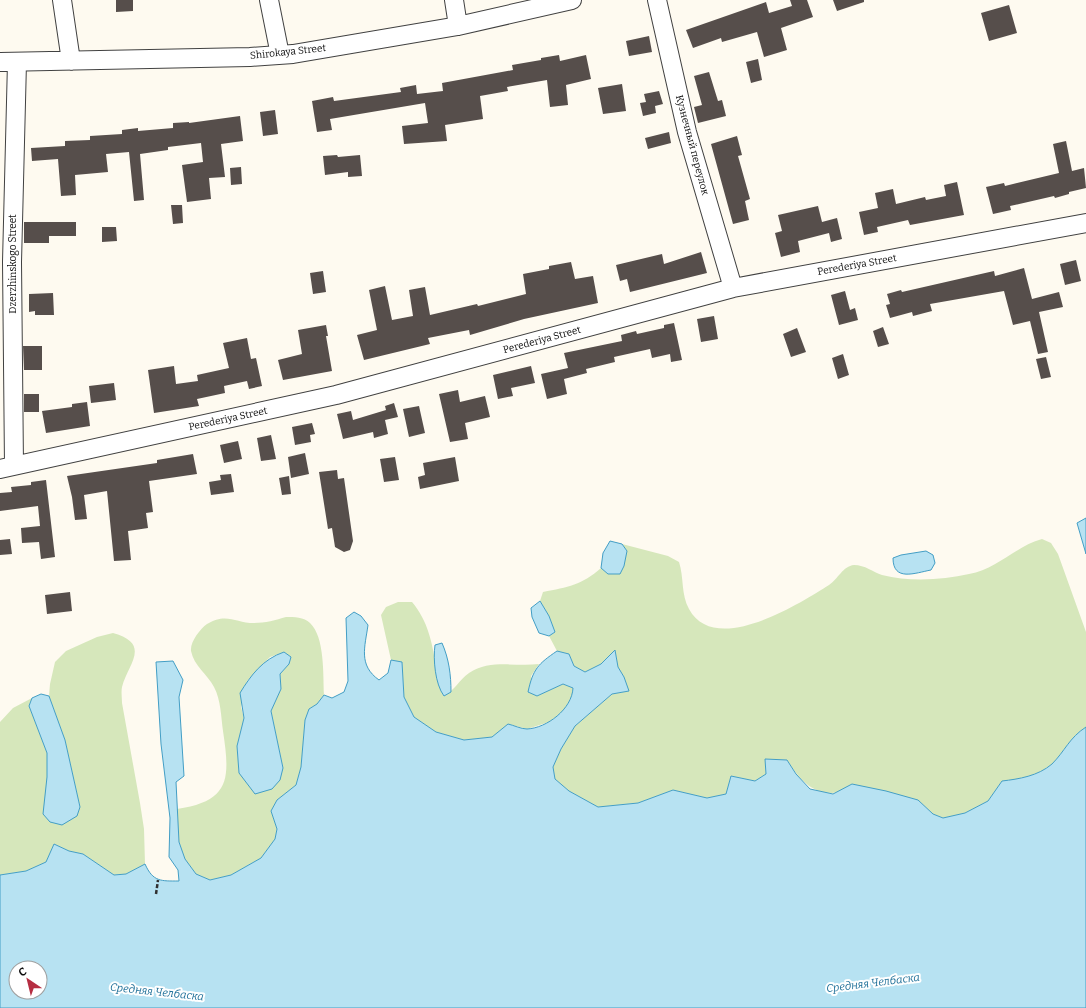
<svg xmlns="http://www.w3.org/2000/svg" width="1086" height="1008" viewBox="0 0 1086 1008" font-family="Bitter,serif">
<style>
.green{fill:#d6e7bb;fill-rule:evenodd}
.water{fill:#b7e2f2;stroke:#439ec5;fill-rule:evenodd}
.building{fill:#564e4b}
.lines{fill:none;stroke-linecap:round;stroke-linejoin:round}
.minor-casing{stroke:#414141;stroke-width:20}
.path{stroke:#303030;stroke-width:2.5;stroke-dasharray:4 2;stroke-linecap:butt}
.minor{stroke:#fff;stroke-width:18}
.labels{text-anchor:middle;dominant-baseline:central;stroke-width:4;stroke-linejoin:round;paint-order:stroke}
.street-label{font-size:10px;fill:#0e0e0e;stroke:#fff}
.water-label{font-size:11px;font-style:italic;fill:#1e6f98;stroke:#fff}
</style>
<rect width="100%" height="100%" fill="#fefaf0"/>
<path class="green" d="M1042,539L1051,543L1058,554L1086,632V727C1069,738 1065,751 1052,764C1038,776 1019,779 1002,781L988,801L965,813L943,818L933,814L918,800L852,784C846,787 838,793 832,793C810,793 798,777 787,760L765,759L766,774L755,781L731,776L726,794L707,798L673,790L638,803L598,807L569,791L555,779L553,767L561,749L575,726L612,694L628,691L624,677L618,667L615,650L601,664L585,672L574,666L569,654L557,651L549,636L555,632L549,616L540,601L543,592C568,587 582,585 601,568L608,574L627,551L622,544L668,556L679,562C684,577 681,595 689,609C715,657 799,604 829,585C838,579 843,566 854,565C865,565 873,572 882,575C910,582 942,580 969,574C997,569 1016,546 1042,539Z
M398,602H412C428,621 432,642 436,666C438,676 438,687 444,696C455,690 459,680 469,673C490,659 515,667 539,664L531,676L537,696L563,684L573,688L572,696L564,711L549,722L527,729L508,724L492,737L464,740L436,732L414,717L404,697L402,662L391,660L381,615L386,607Z
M286,617C294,617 304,617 310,623C325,637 323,675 324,695L317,704L309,709L305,720L301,767L296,785L277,800L271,811L277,829L275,839L261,858L231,875L210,880L196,874L185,859L179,842L177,809C231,801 230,778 223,731C221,717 221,700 214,687C207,674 194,666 191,651C190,642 200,629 207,624C226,612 236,623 254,623C265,623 276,620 286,617ZM284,652L291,657L289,664L280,674L281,689L271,711L283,768L239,773L237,746L244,718L241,707L247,681L270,657Z
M113,633C152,644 128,664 122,687C121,692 122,698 122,703L140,803L144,829L145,864L126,874L114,875L83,854L69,851L54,844L46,862L26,871L0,875V722L13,708L32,698L29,706L47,753V777L80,807L65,740L49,696L50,684L55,662L66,651L97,637Z"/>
<path class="water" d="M1086,518V554L1077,523Z
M610,541L622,544L627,551L624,566L620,574H608L601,568L603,553Z
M926,551L933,555L935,563L931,570C915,573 893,582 893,558L901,555Z
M540,601L549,616L555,632L549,636L539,633L532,617L531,608Z
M354,612L361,616L368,625C365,647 358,665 379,680L388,673L391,660L402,662L404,697L414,717L436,732L464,740L492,737L508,724C513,725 521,729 527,729C547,728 572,709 573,688L563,684L537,696L528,692C533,669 538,664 557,651L569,654L574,666L585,672L601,664L615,650L618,667L624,677L629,691L612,694L575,726L561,749L553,767L555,779L569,791L598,807L638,803L673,790L707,798L726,794L731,776L755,781L766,774L765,759L787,760L796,774L810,789L833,794L852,784L886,791L918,800L933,814L943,818L965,813L988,801L1002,781C1019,779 1038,776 1052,764C1065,751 1069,738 1086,727V1008H0V875L26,871L46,862L54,844L69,851L83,854L114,875L126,874L145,864C153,882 161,881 179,881L178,870L169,857L170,818L161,744L156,662L173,661L183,680L179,697L184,776L176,782L179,842L185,859L196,874L210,880L231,875L261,858L275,839L277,829L271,811L277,800L296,785L301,767L305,720L309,709L317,704L324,695L332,698L344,692L348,681L346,618ZM16,968H40V992H16Z
M442,643C449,659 451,675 451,692L444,696C435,684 433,659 435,645Z
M284,652L291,657L289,664L280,674L281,689L271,711L283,768L280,780L272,789L255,794L239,773L237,746L244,718L240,693C251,675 263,659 284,652Z
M41,694L49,696L65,740L80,807L77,816L62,825L50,822L43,814L47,777V753L29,706L32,698Z"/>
<path class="building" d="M116,0H133V11L116,12Z
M790,0H807L813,17L781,28L787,50L764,57L757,32L722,42L721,38L693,48L686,30L766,2L769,13L792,6Z
M833,0H864V2L837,11Z
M1009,5L1017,33L989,41L981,13Z
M649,36L652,52L629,56L626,41Z
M559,55L560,61L586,55L591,79L566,85L568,105L550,107L547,80L507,87L508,91L480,96L483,119L445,125L447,141L404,144L402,126L428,123L425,103L330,119L332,130L317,132L312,101L333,97L334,101L401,92L400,88L416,85L417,94L443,91L442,83L513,70L512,65L541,60V58Z
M758,59L762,80L751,83L746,62Z
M709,72L718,101L722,100L726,116L698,123L694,107L702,105L694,76Z
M622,84L626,111L603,114L598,88Z
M659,91L663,104L655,106L656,113L643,116L640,103L646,102L644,94Z
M275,110L278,134L263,136L260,112Z
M240,116L243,141L221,144L225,177L209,178L211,199L187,202L182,165L203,162L201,143L168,147V150L140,154L144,200L134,201L129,152L106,154L108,172L75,175L76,195L61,196L58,159L32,161L31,148L65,146V141L90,140V136L122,134V130L138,128V131L173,128V123L189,122V123Z
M669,132L671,143L648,149L645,138Z
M737,136L742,155L738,156L750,199L745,201L749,220L733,224L711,144Z
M1066,141L1072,171L1084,168L1086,188L1069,192V194L1055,198L1054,196L1010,206L1011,210L993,214L986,187L1004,183L1005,186L1059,173L1053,144Z
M337,155L338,157L360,155L362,176L348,177V172L325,175L323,156Z
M241,167L242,184L231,185L230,168Z
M957,182L964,215L910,225L908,220L877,227L878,232L864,235L859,212L878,208L875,193L893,189L896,204L925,197L926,200L946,196L944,185Z
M171,205H182L183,223L173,224Z
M818,206L822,222L837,218L842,239L831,242L829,233L798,241L800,252L781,257L775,233L782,231L778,215Z
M24,222H76V236H49V243H24Z
M102,227H116L117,241L102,242Z
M701,252L707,273L630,292L627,279L620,281L616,265L662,254L664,264Z
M1076,260L1081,281L1065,285L1060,264Z
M571,262L575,279L593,276L598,303L524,319L470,335L469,330L428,338L430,344L364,360L357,335L377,330L369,290L385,286L392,320L413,316L409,290L425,287L430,315L477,304L478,306L526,294L523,274L549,269V266Z
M1024,268L1032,299L1059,292L1063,307L1039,312L1048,352L1038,354L1030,321L1013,325L1004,291L930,304L932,311L913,316L912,312L890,318L886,305L890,304L887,294L901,290L902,292L994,271L995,276Z
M323,271L326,292L313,294L310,273Z
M845,291L850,310L855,308L858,320L839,325L831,295Z
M53,293L54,315H35V311L29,312V294Z
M714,316L718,339L701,342L697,319Z
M674,323L682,360L671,362L670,354L652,358L650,349L614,357L615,362L586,369L587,373L564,379L567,394L547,399L541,374L568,368L564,353L622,341L621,335L636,331L637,334L664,328V325Z
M326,325L328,336H326L332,371L283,380L278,360L302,354L298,330Z
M883,327L889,344L878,347L873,331Z
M797,328L806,352L791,357L783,334Z
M247,338L251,359L256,358L262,386L249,389L247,381L224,386L225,393L197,399L199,406L154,413L148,370L174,366L176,384L198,381L197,375L229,368L223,343Z
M23,346H42V370H24Z
M843,354L849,375L838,379L832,358Z
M1046,357L1051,377L1041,379L1036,359Z
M531,366L535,383L511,388L513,396L498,399L493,375Z
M114,383L116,400L91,403L89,386Z
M458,390L460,402L485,396L490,417L465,423L468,439L450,442L439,394Z
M24,394H39V412H24Z
M87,402L90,426L46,433L42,411L72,407V404Z
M394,403L398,417L385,420L388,434L374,438L373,432L343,439L337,414L351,411L353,420L386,410L385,406Z
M419,406L425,433L409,437L403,409Z
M312,423L315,434L310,435L311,442L295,445L292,427Z
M271,435L276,459L261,461L257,438Z
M238,441L242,459L224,463L220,445Z
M305,453L309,474L291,478L288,457Z
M193,454L197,474L149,481L153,512L146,513L148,528L128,531L131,560L114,561L107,491L84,495L87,519L75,520L72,497L67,476L157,463V460Z
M395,457L399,480L384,482L380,459Z
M455,457L459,481L420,489L418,477L425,475L423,463Z
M337,470L338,479L344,478L353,541L350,550L344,552L335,547L332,528L328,529L319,472Z
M231,474L234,492L211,495L209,482L221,480L220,475Z
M289,476L291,494L282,495L279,478Z
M46,480L55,557L41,559L39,542L22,543L21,528L40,526L38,506L0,511V493L12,492L11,487L31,485V482Z
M10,539L12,554L0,555V540Z
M70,592L72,611L47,614L45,595Z"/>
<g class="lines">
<defs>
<path id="minor" d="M62,0L71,61
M269,0L280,55
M454,0L458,26
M657,0L687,132L733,288
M0,62L250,57L293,54L458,26L572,0
M14,466L12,262L17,62
M0,469L336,395L733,288L1086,223"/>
</defs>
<use href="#minor" class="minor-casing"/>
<path class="path" d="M156,894L158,880"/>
<use href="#minor" class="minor"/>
</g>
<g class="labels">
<g class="street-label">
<text transform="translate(288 52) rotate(-6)">Shirokaya Street</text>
<text transform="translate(692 145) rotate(75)">Кузнечный переулок</text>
<text transform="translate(13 264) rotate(-90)">Dzerzhinskogo Street</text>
<text transform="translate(857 265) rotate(-10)">Perederiya Street</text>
<text transform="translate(542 340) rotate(-15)">Perederiya Street</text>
<text transform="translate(228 419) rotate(-12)">Perederiya Street</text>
</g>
<g class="water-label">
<text transform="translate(873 983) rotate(-7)">Средняя Челбаска</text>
<text transform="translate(157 992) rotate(6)">Средняя Челбаска</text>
</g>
</g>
<g transform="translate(28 980) rotate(325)"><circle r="19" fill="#ffffff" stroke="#9f9f9f"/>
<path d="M0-3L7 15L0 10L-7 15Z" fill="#b62e42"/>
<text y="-6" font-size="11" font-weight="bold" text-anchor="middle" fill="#0e0e0e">С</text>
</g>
</svg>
